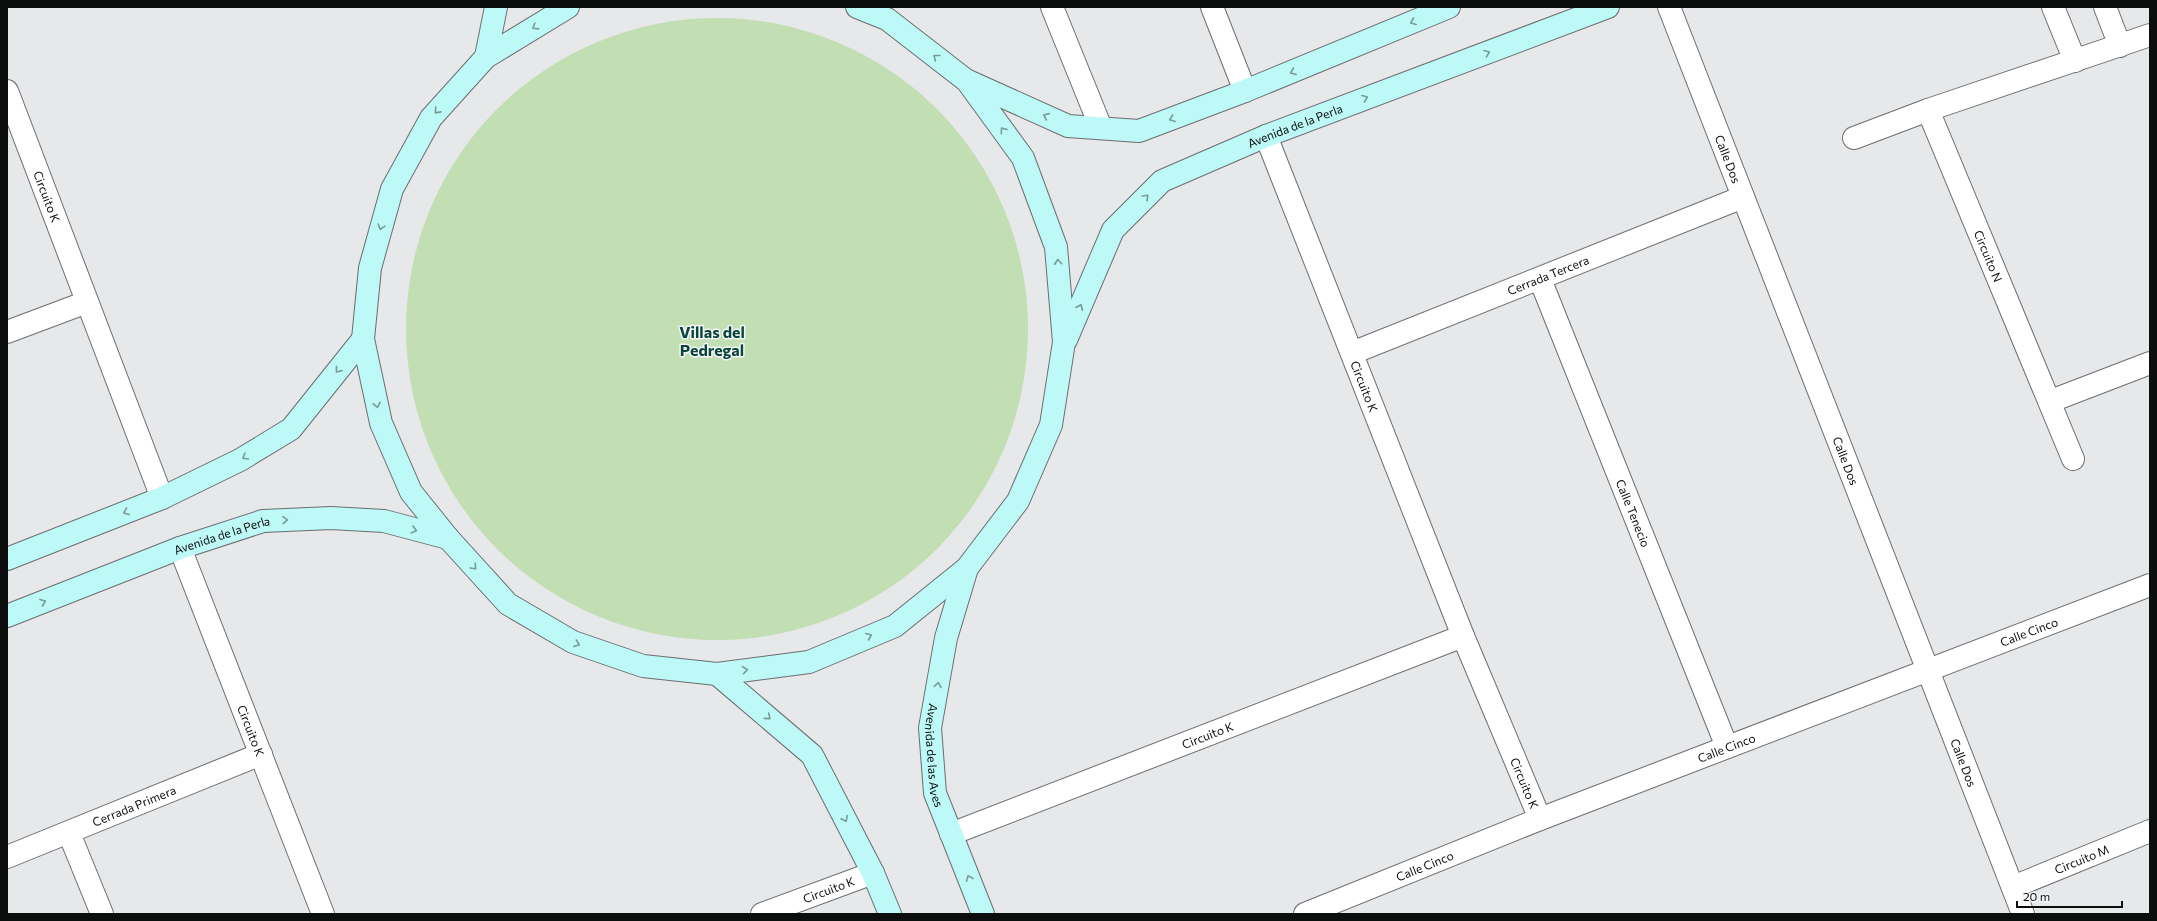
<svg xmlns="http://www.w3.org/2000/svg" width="2157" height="921" viewBox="0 0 2157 921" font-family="Commissioner,sans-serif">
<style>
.green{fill:#c2deb3}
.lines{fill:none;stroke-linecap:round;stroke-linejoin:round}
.street-casing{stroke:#6c6d6f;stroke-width:24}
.secondary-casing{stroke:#6c6d6f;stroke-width:24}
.street{stroke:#fff;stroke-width:22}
.secondary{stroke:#bdf9f7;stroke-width:22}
.oneway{stroke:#769b99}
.labels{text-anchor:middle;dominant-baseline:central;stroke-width:3;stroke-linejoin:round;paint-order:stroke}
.street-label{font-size:12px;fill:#0c0d0d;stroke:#f4f5f7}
.district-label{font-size:16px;font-weight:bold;fill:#0a453a;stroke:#f4f5f7}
</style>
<rect width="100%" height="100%" fill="#e7e8ea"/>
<path class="green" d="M406 329a311 311 0 1 1 622 0a311 311 0 1 1-622 0Z"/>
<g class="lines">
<defs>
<g id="street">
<path d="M1052,7L1101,128"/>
<path d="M1212,7L1245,91"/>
<path id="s1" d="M1669,7L2023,914"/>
<path d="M2053,7L2075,61"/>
<path d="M2105,7L2120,46"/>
<path id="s2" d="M7,91L162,498"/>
<path id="s3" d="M1928,110L2073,459"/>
<path id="s4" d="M1266,136L1463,636L1540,819"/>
<path d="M1854,138L1928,110L2150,35"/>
<path id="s5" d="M1540,279L1727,747"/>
<path d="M7,332L87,302"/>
<path id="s6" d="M1352,353L1743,197"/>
<path d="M2051,401L2150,363"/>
<path id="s7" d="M180,548L323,914"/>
<path d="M69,833L102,914"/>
<path id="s8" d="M951,834L1463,636"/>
<path id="s9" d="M7,857L261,754"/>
<path id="s10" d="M2013,887L2150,831"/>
<path id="s11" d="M762,914L873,873"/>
<path id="s12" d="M1305,914L1540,819L2150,585"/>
</g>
<g id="secondary">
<path d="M568,7L486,57L431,118L392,189L370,268L363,339L381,423L411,492L448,538L508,604L573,642L643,666L717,674L809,662L895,626L967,568L1018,501L1051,425L1064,342L1056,247L1023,158L967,81L887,19L857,7"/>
<path d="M486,57L496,7"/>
<path d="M968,81L1068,126L1139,131L1245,91L1449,7"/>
<path id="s13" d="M1066,340L1113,230L1162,181L1266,136L1608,7"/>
<path d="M7,559L162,498L240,460L291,429L363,339"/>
<path id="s14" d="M967,568L946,638L930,728L935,793L983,914"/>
<path id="s15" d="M7,616L180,548L263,521L331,518L384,521L448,538"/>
<path d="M717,674L812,755L873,873L890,914"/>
</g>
</defs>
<use href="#street" class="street-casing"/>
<use href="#secondary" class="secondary-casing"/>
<use href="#street" class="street"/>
<use href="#secondary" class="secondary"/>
</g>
<defs><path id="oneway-chevron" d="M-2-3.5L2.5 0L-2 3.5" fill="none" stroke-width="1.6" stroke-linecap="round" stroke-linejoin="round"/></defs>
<g class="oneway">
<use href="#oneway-chevron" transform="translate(1413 22) rotate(158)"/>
<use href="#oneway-chevron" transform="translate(535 27) rotate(148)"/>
<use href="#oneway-chevron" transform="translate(1487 53) rotate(-21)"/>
<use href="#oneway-chevron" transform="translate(936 57) rotate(-142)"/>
<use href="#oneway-chevron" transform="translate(1293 72) rotate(158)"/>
<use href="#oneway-chevron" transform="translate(1365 98) rotate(-21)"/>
<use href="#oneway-chevron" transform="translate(437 111) rotate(132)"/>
<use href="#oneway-chevron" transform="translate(1046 116) rotate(-156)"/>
<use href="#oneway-chevron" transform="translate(1172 119) rotate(160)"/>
<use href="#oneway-chevron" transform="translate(1003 130) rotate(-126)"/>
<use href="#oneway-chevron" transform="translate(1146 197) rotate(-45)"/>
<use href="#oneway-chevron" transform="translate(381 227) rotate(106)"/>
<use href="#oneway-chevron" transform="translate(1058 262) rotate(-95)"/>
<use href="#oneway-chevron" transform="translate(1080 307) rotate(-67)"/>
<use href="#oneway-chevron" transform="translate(338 370) rotate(129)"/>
<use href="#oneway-chevron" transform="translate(377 405) rotate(78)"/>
<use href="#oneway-chevron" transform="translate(245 457) rotate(149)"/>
<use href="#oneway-chevron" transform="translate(126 512) rotate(158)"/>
<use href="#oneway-chevron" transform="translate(285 520) rotate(-3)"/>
<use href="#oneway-chevron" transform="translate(414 530) rotate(15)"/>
<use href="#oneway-chevron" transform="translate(474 567) rotate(47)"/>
<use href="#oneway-chevron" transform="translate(43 602) rotate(-21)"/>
<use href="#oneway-chevron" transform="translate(869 636) rotate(-23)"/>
<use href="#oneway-chevron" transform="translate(577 644) rotate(20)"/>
<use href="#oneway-chevron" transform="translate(745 670) rotate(-8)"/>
<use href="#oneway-chevron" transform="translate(938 685) rotate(-80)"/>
<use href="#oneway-chevron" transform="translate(768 717) rotate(41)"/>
<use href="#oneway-chevron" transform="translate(845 819) rotate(63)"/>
<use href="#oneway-chevron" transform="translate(969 878) rotate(-112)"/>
</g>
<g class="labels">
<g class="street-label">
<text stroke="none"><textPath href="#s13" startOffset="333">Avenida de la Perla</textPath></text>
<text stroke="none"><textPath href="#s1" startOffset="163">Calle Dos</textPath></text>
<text stroke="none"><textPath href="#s2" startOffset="113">Circuito K</textPath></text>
<text stroke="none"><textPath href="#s3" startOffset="158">Circuito N</textPath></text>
<text stroke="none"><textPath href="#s6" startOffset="211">Cerrada Tercera</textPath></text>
<text stroke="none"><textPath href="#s4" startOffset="269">Circuito K</textPath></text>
<text stroke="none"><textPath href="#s1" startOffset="487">Calle Dos</textPath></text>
<text stroke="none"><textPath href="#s5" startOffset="252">Calle Tenecio</textPath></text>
<text stroke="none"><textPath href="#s15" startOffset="230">Avenida de la Perla</textPath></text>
<text stroke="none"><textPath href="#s12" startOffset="777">Calle Cinco</textPath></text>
<text stroke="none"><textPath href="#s7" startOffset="196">Circuito K</textPath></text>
<text stroke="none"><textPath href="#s8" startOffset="275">Circuito K</textPath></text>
<text stroke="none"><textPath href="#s12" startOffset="453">Calle Cinco</textPath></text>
<text stroke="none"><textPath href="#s14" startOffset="192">Avenida de las Aves</textPath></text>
<text stroke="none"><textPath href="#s1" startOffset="811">Calle Dos</textPath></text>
<text stroke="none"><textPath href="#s4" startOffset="697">Circuito K</textPath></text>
<text stroke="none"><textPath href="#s9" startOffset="137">Cerrada Primera</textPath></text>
<text stroke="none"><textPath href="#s10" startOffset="74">Circuito M</textPath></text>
<text stroke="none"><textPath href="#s12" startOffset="129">Calle Cinco</textPath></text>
<text stroke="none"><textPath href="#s11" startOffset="71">Circuito K</textPath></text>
</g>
<g class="district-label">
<text x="712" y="331">Villas del<tspan x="712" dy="18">Pedregal</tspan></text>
</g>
</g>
<rect width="2157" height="921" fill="none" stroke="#0c0d0d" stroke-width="16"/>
<path d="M2017 901v6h105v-6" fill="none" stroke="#0c0d0d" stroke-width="2"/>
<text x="2023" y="901" font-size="12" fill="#0c0d0d" stroke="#f4f5f7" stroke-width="3" paint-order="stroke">20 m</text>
</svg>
